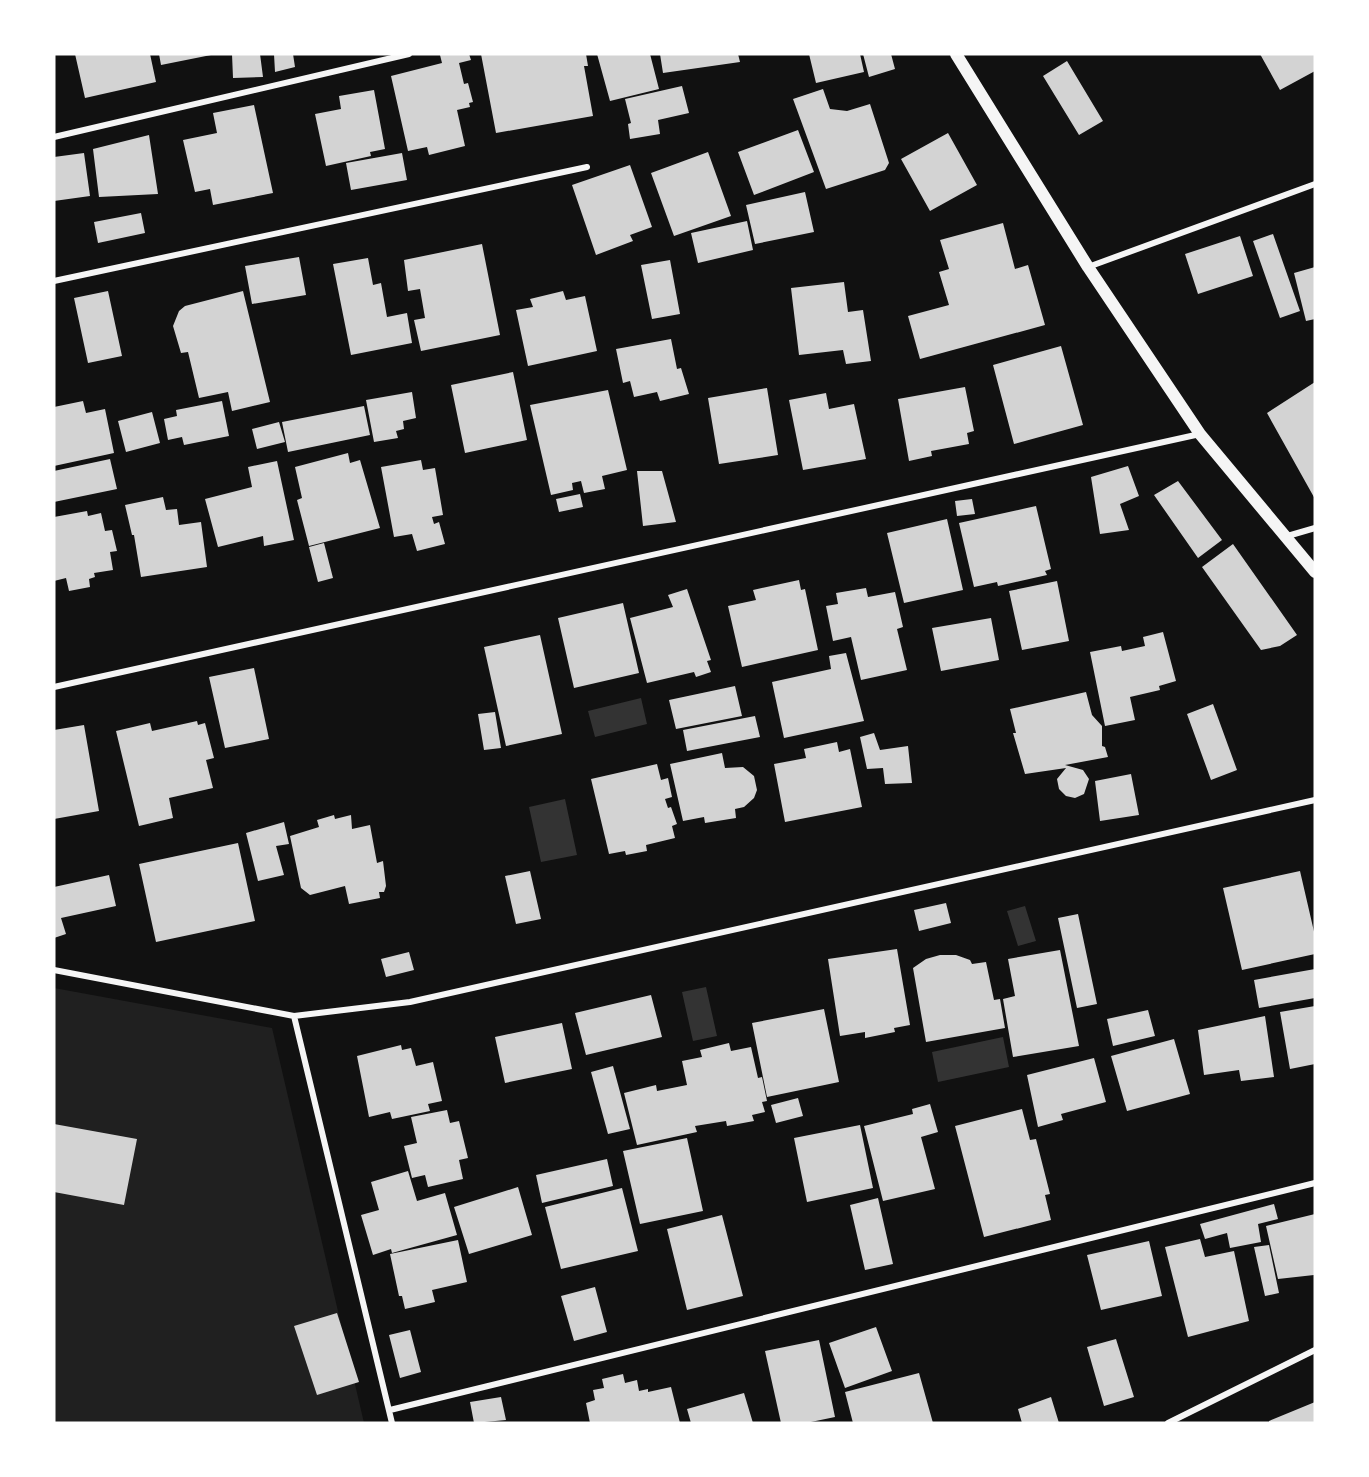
<svg xmlns="http://www.w3.org/2000/svg" width="1369" height="1477" viewBox="0 0 1369 1477" font-family="'Alegreya Sans',sans-serif">
<style>
.green{fill:#202020}
.water{fill:#333}
.building{fill:#d3d3d3}
.lines{fill:none;stroke-linecap:round;stroke-linejoin:round}
.minor{stroke:#f5f5f5;stroke-width:6}
.secondary{stroke:#f5f5f5;stroke-width:12}
</style>
<rect width="100%" height="100%" fill="#111"/>
<path class="green" d="M54,988L272,1028L364,1423H54Z"/>
<path class="water" d="M641,698L647,724L595,737L588,711Z
M565,799L577,855L541,862L529,807Z
M1025,906L1036,941L1018,946L1007,911Z
M706,987L717,1036L693,1041L682,992Z
M1003,1037L1009,1067L938,1082L932,1052Z"/>
<path class="building" d="M75,54H150L156,82L85,98Z
M159,54H211V55L161,65Z
M232,54H260L263,77L233,78Z
M274,54H293L295,67L275,72Z
M469,54L471,60L459,63L464,84L468,83L473,102L469,103L470,107L457,110L465,146L429,155L427,147L408,151L391,76L442,63L440,55Z
M481,54H586L588,66H584L593,116L496,133Z
M597,54H650L659,89L610,101Z
M660,54H738L740,62L663,73Z
M809,54H860L864,72L816,83Z
M863,54H891L895,69L869,77Z
M1260,54H1315V71L1280,90Z
M1067,61L1103,121L1079,135L1043,76Z
M682,86L689,113L658,120L660,134L630,139L628,124L631,123L625,99Z
M823,89L830,109L847,111L870,104L889,163L885,170L826,189L793,99Z
M374,90L385,149L370,152L371,156L326,166L315,114L341,109L339,96Z
M254,105L273,193L213,205L210,189L195,192L183,140L217,133L213,113Z
M798,130L814,172L754,195L738,152Z
M948,133L977,185L930,211L901,159Z
M149,135L158,194L99,197L93,149Z
M708,152L731,216L674,236L651,173Z
M84,153L90,196L54,201V157Z
M402,153L407,180L351,190L346,163Z
M630,165L652,227L630,235L633,241L596,255L572,185Z
M805,192L814,232L755,244L746,205Z
M141,213L145,233L98,243L94,222Z
M747,221L753,250L698,263L691,233Z
M1003,223L1015,269L1028,265L1045,325L920,359L908,316L949,305L939,272L949,269L940,240Z
M1273,234L1300,311L1280,318L1253,241Z
M1240,236L1253,276L1198,294L1185,254Z
M482,244L500,335L421,351L414,320L425,318L420,289L408,291L404,260Z
M299,257L306,295L252,304L245,266Z
M368,258L373,285L381,283L387,317L407,313L412,343L351,355L333,264Z
M670,260L680,314L652,319L641,265Z
M1315,267V319L1306,321L1294,273Z
M844,282L848,312L863,310L871,361L846,364L843,350L799,355L791,288Z
M108,291L122,356L88,363L74,298Z
M243,291L270,402L232,411L228,392L199,398L188,352L181,353L173,326L179,311L185,306Z
M563,291L566,300L585,296L597,351L528,366L516,310L533,307L530,299Z
M671,339L677,369L681,368L689,394L660,401L657,392L634,397L630,381L623,383L616,349Z
M1061,346L1083,425L1014,444L993,365Z
M513,372L527,440L465,453L451,385Z
M1315,382V499L1267,413Z
M965,387L974,431L967,433L969,444L931,451L932,456L909,461L898,399Z
M767,388L778,455L719,464L708,398Z
M608,390L627,470L602,476L605,489L584,493L581,481L572,483L573,490L551,495L530,405Z
M412,392L416,418L403,421L404,429L396,431L398,438L374,442L366,400Z
M826,393L829,409L854,404L866,459L803,470L789,400Z
M83,401L86,413L105,409L114,453L54,466V407Z
M222,401L229,436L184,445L182,437L168,440L164,419L177,416L176,410Z
M364,406L370,435L288,452L282,422Z
M152,412L160,443L126,452L118,421Z
M279,422L285,442L257,449L252,429Z
M348,453L350,463L360,460L380,528L309,546L297,500L302,498L295,467Z
M110,459L117,489L54,502V471Z
M421,460L423,470L435,468L443,515L432,517L434,524L439,522L445,544L417,551L412,534L394,537L381,467Z
M277,461L294,540L264,546L263,536L218,547L205,499L252,487L248,467Z
M1128,466L1139,496L1120,504L1129,530L1100,534L1091,477Z
M637,471H662L676,522L643,526Z
M1178,481L1222,540L1198,558L1154,495Z
M580,494L583,507L559,512L556,499Z
M163,497L166,510L177,509L179,525L201,522L207,567L141,577L134,535H132L125,505Z
M972,499L975,514L957,516L955,501Z
M1036,506L1051,569L1045,571L1047,575L998,586L997,582L974,587L959,523Z
M87,511L88,516L101,513L105,531L112,530L117,551L110,552L113,570L94,573L95,577L89,579L90,587L69,591L66,578L54,581V517Z
M947,519L963,590L904,603L887,533Z
M324,543L333,578L318,582L309,547Z
M1233,544L1297,635L1280,646L1261,650L1202,567Z
M799,580L801,590L805,589L818,650L742,667L728,606L756,600L753,590Z
M1057,581L1069,641L1022,650L1009,591Z
M866,588L868,597L895,592L903,627L897,629L907,670L861,680L851,637L833,641L826,606L838,604L836,593Z
M687,589L711,660L707,661L711,672L696,677L694,672L647,683L630,618L673,607L668,595Z
M623,603L639,673L574,688L558,618Z
M991,618L999,660L941,671L932,628Z
M1163,632L1176,681L1159,686L1160,690L1130,697L1135,720L1105,726L1090,652L1121,646L1122,651L1145,646L1143,637Z
M540,635L562,734L506,746L484,647Z
M846,653L864,721L784,738L772,682L831,669L829,656Z
M254,668L269,739L225,748L209,677Z
M735,686L742,716L676,729L669,700Z
M1086,692L1092,715L1102,726V746L1105,747L1108,757L1065,765L1083,770L1089,779L1084,794L1075,798L1066,796L1059,789L1057,779L1066,768L1025,774L1013,733H1016L1010,709Z
M1213,704L1237,770L1211,780L1187,714Z
M495,712L501,748L484,750L478,714Z
M755,716L760,737L687,751L683,730Z
M197,721L198,725L205,723L214,758L206,760L213,788L169,798L173,818L139,826L116,731L150,723L152,731Z
M84,725L99,811L54,819V730Z
M874,733L880,750L908,746L912,783L885,784L883,768L867,769L860,737Z
M837,742L839,752L850,749L862,807L785,822L774,764L806,758L804,749Z
M722,753L725,768L743,767L754,776L757,790L754,798L744,807L735,809L736,818L705,823L704,817L683,821L670,764Z
M657,764L661,780L668,778L672,797L665,799L668,808L671,807L677,824L672,826L675,838L646,845L647,851L626,855L625,851L609,854L591,779Z
M1131,774L1139,815L1100,821L1095,781Z
M334,815L335,819L351,815L352,829L370,825L377,863L383,861L386,886L384,892H379L380,898L349,904L345,886L310,895L301,888L290,836L319,827L317,820Z
M284,822L289,844L276,846L284,875L258,881L246,833Z
M238,843L255,921L156,942L139,864Z
M530,871L541,919L516,924L505,876Z
M1300,871L1315,936V954L1242,970L1223,888Z
M109,875L116,906L61,918L66,934L54,938V887Z
M946,903L951,923L919,931L914,910Z
M1078,914L1097,1004L1077,1008L1058,918Z
M897,949L910,1025L894,1028L895,1032L865,1038V1032L840,1036L828,959Z
M1060,950L1079,1046L1013,1057L1003,999L1015,996L1008,959Z
M409,952L414,970L386,977L381,959Z
M940,955H956L970,960L972,964L986,962L994,1000L1000,999L1005,1028L926,1042L913,968L926,959Z
M1315,969V998L1259,1008L1254,980Z
M651,995L662,1037L586,1055L575,1013Z
M1315,1006V1064L1290,1069L1280,1012Z
M824,1009L839,1082L767,1097L752,1023Z
M1148,1010L1155,1036L1113,1046L1107,1019Z
M1265,1016L1274,1077L1241,1081L1239,1070L1204,1075L1198,1030Z
M562,1023L572,1069L505,1083L495,1037Z
M1174,1039L1190,1094L1127,1111L1111,1056Z
M729,1043L731,1051L751,1047L758,1078L762,1077L767,1101L762,1102L765,1112L752,1115L754,1121L727,1126L726,1121L695,1126L697,1132L637,1145L624,1093L656,1085L657,1091L687,1085L682,1061L702,1057L700,1050Z
M401,1045L402,1050L411,1048L416,1066L433,1062L442,1101L428,1104L430,1111L392,1119L390,1112L369,1117L357,1056Z
M1094,1058L1106,1102L1061,1114L1063,1120L1038,1127L1027,1075Z
M613,1066L630,1129L608,1134L591,1072Z
M798,1098L803,1116L776,1123L771,1105Z
M930,1104L938,1132L921,1137L935,1189L883,1201L864,1126L913,1114L912,1109Z
M1022,1109L1030,1140L1036,1139L1050,1194L1045,1195L1051,1220L984,1237L955,1126Z
M447,1110L450,1123L459,1121L468,1158L459,1160L463,1179L428,1187L425,1175L412,1178L404,1146L417,1143L411,1117Z
M54,1124L137,1139L124,1205L54,1192Z
M860,1125L873,1188L807,1202L794,1138Z
M687,1138L703,1211L640,1224L623,1151Z
M607,1159L613,1186L542,1203L536,1175Z
M408,1171L417,1201L445,1193L457,1235L392,1253L391,1249L373,1255L361,1215L379,1210L371,1182Z
M518,1187L532,1235L469,1254L454,1207Z
M622,1188L638,1251L561,1269L545,1207Z
M878,1198L893,1264L865,1270L850,1205Z
M1274,1204L1278,1219L1258,1224L1261,1242L1230,1248L1227,1233L1205,1239L1200,1224Z
M1315,1214L1314,1275L1278,1279L1266,1226Z
M722,1215L743,1296L687,1310L667,1229Z
M1200,1239L1205,1257L1234,1251L1249,1321L1188,1337L1165,1247Z
M458,1240L467,1282L432,1290L435,1302L405,1309L402,1296H399L390,1254Z
M1149,1241L1162,1296L1101,1310L1087,1255Z
M1269,1245L1279,1293L1265,1296L1254,1247Z
M595,1287L607,1332L574,1341L561,1296Z
M337,1313L359,1382L317,1395L294,1326Z
M876,1327L892,1371L845,1388L829,1343Z
M410,1330L421,1372L400,1378L389,1335Z
M1116,1339L1134,1397L1104,1406L1087,1347Z
M819,1340L835,1417L806,1423H781L765,1351Z
M919,1373L933,1423H853L845,1392Z
M623,1374L625,1383L637,1380L639,1391L648,1389V1392L671,1387L680,1423H590L586,1403L595,1400L593,1390L604,1388L602,1379Z
M744,1393L753,1423H691L687,1409Z
M501,1397L506,1420L474,1423L470,1402Z
M1051,1397L1059,1423H1022L1018,1409Z
M1315,1402V1423H1269V1421Z"/>
<g class="lines">
<path class="minor" d="M54,137L409,54
M1088,267L1315,184
M54,281L587,167
M1284,537L1315,528
M54,687L1200,434
M54,970L294,1016L410,1002L1315,800
M294,1016L392,1423
M390,1410L1315,1183
M1168,1423L1315,1350"/>
<path class="secondary" d="M956,54L1088,267L1200,434L1315,572"/>
</g>
<rect width="1369" height="1477" fill="none" stroke="#ffffff" stroke-width="111"/>
</svg>
